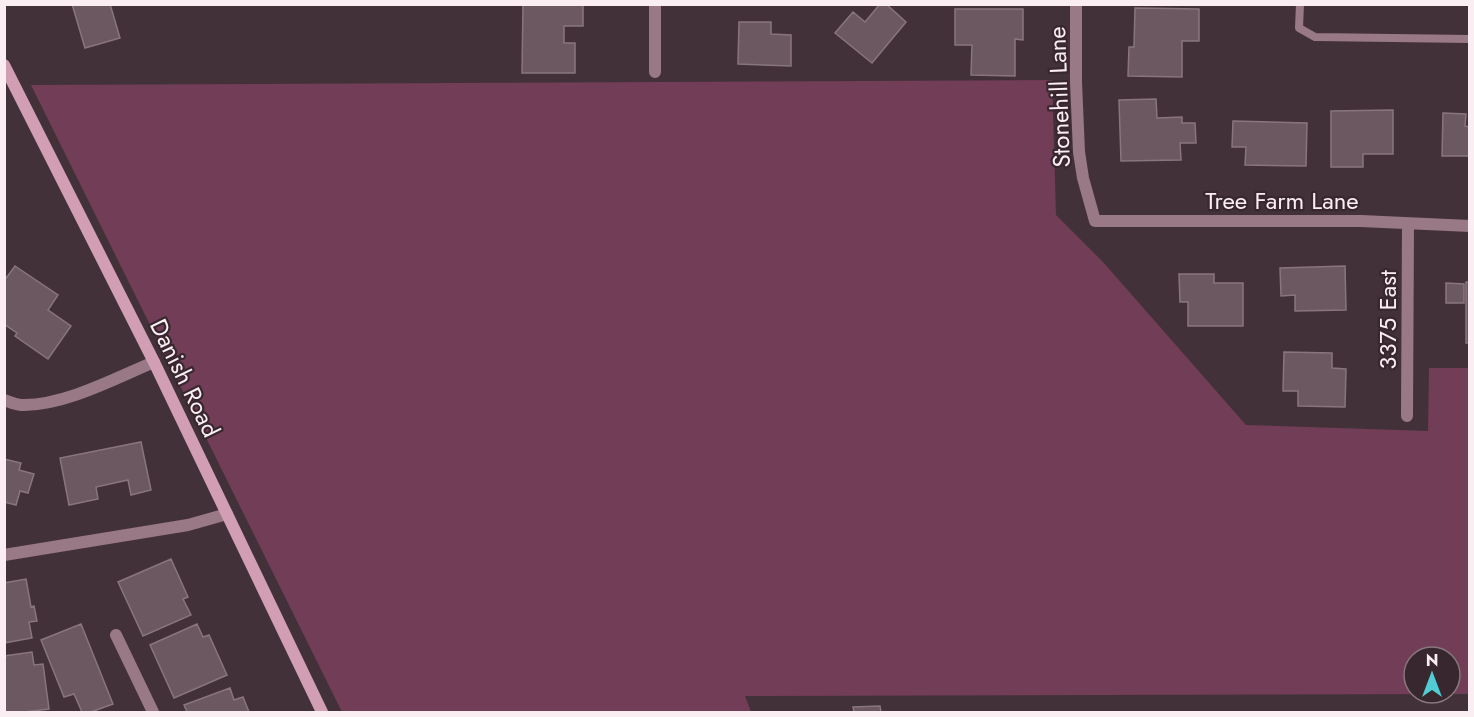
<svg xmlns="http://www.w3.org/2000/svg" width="1474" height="717" viewBox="0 0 1474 717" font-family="Jost,sans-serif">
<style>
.green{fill:#723d56;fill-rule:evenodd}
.building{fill:#6c5860;stroke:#89757d;stroke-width:1.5}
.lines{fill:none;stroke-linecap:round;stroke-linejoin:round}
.lane{stroke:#9a7987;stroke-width:8}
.street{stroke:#9a7987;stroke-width:12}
.secondary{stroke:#d29eb4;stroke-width:12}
.labels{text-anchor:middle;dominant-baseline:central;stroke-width:4.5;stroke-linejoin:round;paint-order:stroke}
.street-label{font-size:24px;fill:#faeef3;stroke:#39272f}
</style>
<rect width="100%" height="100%" fill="#433139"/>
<path class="green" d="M1052,80L1056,215L1103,262L1246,425L1428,431L1429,368H1469V694L745,696L751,712H342L31,85ZM1414,657H1450V693H1414Z"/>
<path class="building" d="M72,4H110L120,38L85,48Z
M523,4H583V26H564V43H575V73H522Z
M880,4H886L906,22L872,63L835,33L853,12L865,22Z
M1135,8L1199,9V41H1182V77L1128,76L1129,47H1134Z
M955,9H1023V40L1015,39V76L971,75L972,45H955Z
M739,22H771V34L791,35V66L738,64Z
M1156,99L1157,118L1182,117V123H1195L1196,143H1180L1181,160L1121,161L1119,100Z
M1393,110V154H1363V167H1331V111Z
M1443,113L1466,114L1465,126L1470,127V156H1442Z
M1233,121L1307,123L1306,166L1245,165L1246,147H1232Z
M15,266L58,295L48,310L71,326L48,359L15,336L17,333L4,324V281Z
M1345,266L1346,310L1295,311V295L1281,296L1280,268Z
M1179,274H1214V283H1243V326H1188V302H1180Z
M1466,282H1470V343H1466Z
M1446,283L1464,284V303H1446Z
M1284,352L1332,353V368L1346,369L1345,407L1298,406V391H1283Z
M141,442L151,490L131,495L128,480L96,487L98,499L69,505L60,458Z
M4,459L21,463L19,470L34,474L28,493L20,491L16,505L4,502Z
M171,559L188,597L183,599L191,615L143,636L118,582Z
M26,579L31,607L34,606L37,621L29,622L32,638L4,643V583Z
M81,624L113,704L91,712H82L74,694L64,697L41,640Z
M197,624L203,637L209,635L227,675L174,698L150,645Z
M32,652L34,665L43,664L49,709L24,712H4V656Z
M230,688L234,700L243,697L249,712H187L184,705Z
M880,706L881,712H854L853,707Z"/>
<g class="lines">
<path class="lane" d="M1300,4L1299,28L1315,37L1470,39"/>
<path class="street" d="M1076,4V82L1079,152L1083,178L1095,221H1361L1470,226
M655,72V4
M4,400C10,402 16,405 22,405C64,406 116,378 154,362
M1407,416L1408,224
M4,555L188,525L227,514
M116,635L153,712"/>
<path class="secondary" d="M4,65L154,362L322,712"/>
</g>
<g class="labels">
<g class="street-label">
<text transform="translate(1059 97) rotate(-92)">Stonehill Lane</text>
<text x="1282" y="200">Tree Farm Lane</text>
<text transform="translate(1387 320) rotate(-90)">3375 East</text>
<text transform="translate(185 378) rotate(64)">Danish Road</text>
</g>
</g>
<rect width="1474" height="717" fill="none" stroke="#faeef3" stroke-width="12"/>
<g transform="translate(1432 675)"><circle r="28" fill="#39272f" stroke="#86777d" stroke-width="1.5"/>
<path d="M0-4.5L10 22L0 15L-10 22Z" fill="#51ccd4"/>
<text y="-9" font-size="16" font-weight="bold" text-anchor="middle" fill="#faeef3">N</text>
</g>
</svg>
